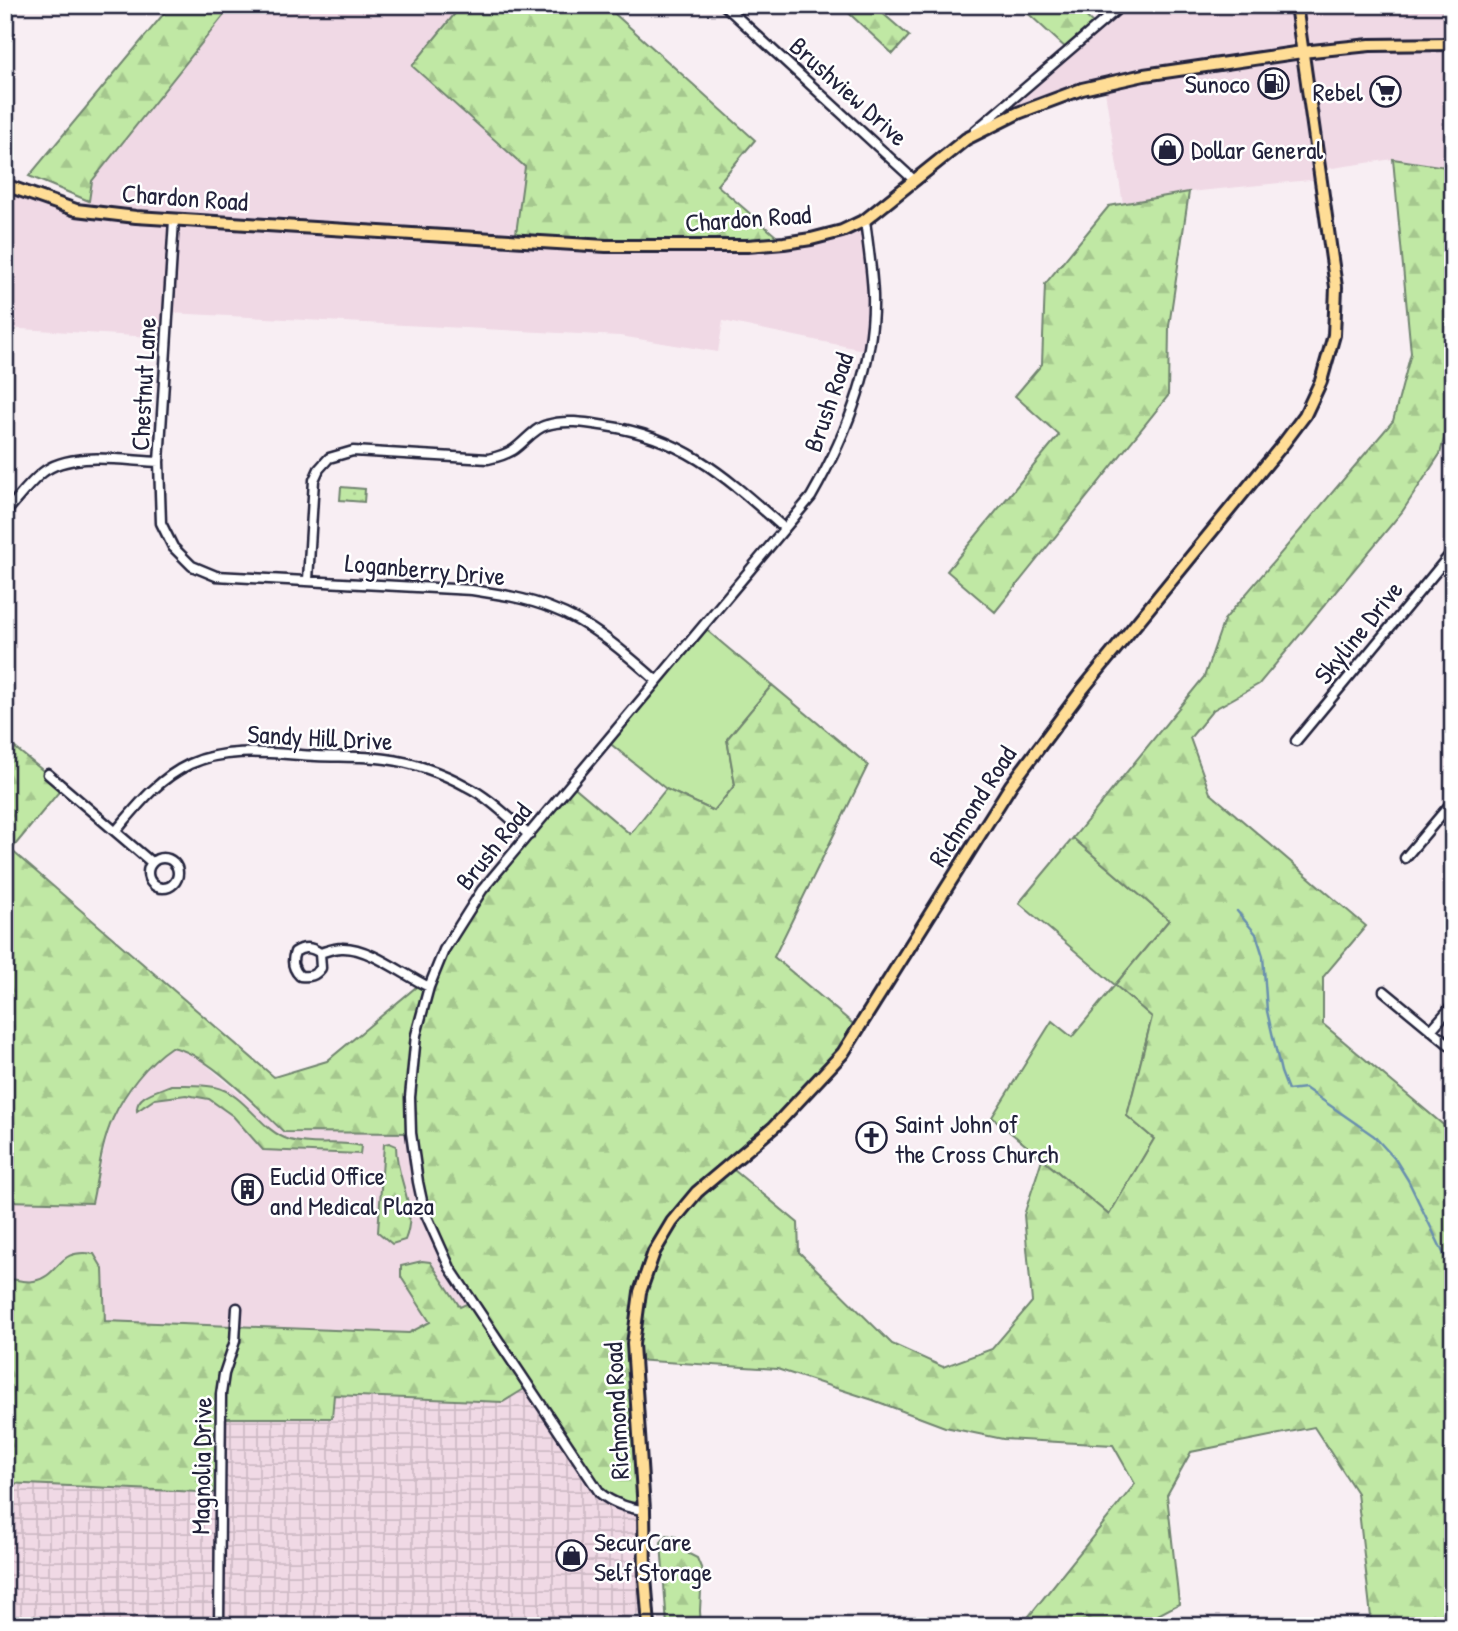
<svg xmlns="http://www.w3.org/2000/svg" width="1458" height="1631" viewBox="0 0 1458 1631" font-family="'Patrick Hand',sans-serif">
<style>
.built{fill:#f0d9e5}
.industrial{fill:url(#industrial-grid)}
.grass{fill:#c0e8a4;stroke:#718570;stroke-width:2}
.forest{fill:url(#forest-firs);stroke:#718570;stroke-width:2}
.park{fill:url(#park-dots);stroke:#718570;stroke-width:2}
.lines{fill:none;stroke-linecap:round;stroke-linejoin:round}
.stream{stroke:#6990ae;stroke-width:2.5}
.minor-casing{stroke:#22223b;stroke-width:13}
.major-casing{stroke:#22223b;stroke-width:16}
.minor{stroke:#fff;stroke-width:8}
.major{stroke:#ffdd96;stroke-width:10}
.labels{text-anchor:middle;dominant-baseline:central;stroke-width:5;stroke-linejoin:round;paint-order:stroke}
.poi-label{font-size:26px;fill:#22223b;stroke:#fff;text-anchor:start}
.street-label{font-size:26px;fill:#22223b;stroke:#fff}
</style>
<defs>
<pattern id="industrial-grid" width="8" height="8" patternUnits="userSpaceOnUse" patternTransform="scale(1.75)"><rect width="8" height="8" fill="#f0d9e5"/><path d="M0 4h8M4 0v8" fill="none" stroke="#cebac5"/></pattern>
<pattern id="forest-firs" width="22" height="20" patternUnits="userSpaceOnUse" patternTransform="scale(1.75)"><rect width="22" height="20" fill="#c0e8a4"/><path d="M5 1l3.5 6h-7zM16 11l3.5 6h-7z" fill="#a5c78e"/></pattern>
<pattern id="park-dots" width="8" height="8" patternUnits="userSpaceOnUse" patternTransform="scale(1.75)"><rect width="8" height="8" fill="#c0e8a4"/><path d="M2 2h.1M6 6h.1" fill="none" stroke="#a5c78e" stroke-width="1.8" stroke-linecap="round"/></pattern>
</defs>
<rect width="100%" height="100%" fill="#f8eef3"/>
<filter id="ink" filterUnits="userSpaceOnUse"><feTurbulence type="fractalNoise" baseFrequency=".0143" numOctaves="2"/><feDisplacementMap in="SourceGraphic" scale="14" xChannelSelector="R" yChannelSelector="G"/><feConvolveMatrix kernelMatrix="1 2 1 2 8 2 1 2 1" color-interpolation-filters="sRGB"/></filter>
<g filter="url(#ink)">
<path class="built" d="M232,5H462L412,66L525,167L784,243L865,220L873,294L868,351L723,321L718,352L620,336L169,313L167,338L5,328V189L73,213L90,194L92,181Z
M1122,5H1453V168L1393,159L1319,170L1320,179L1189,192L1123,204L1104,85L966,139Z
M171,1047L184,1048L194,1054L284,1132L411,1133L472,1302L409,1333L105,1321L5,1285V1201L92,1203L106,1142L113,1118L134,1084L159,1055Z
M629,1617L632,1626H575Z"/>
<path class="industrial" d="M529,1386L644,1510L648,1613L575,1626H5V1483L220,1493V1418H331L334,1395L503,1402Z"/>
<path class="grass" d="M703,627L772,685L727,739L735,785L714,811L666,789L607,741Z
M1073,838L1169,920L1115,985L1152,1017L1127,1116L1154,1139L1109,1215L992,1117L1052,1021L1072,1037L1115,985L1019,903Z"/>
<path class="forest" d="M171,5H232L92,181L89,201L29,176Z
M462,5H605L755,140L717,185L784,243L515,241L525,167L412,66Z
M840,5H884L880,11L909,36L893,54Z
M1019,5H1074L1097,27L1069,51Z
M1393,159L1453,168V405L1440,454L1402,512L1259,684L1213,710L1190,738L1210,793L1366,926L1323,977V1024L1453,1133V1571L1450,1573L1453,1626H1372L1357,1493L1314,1427L1191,1452L1167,1495L1179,1604L1137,1626H1021L1135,1484L1113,1445L1003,1439L945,1427L873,1400L777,1369L634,1360L644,1510L608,1500L529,1386L503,1402L334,1395L332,1418H221L220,1493L5,1483V1278C14,1279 25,1283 34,1281C61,1276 56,1247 94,1254L103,1269L105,1321L409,1333L430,1322L401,1277V1266L422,1261L430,1262L460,1307L471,1302L424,1210L411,1133L284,1132C257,1107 206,1052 171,1047C147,1063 125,1092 113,1118C101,1144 98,1176 92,1203L5,1201V761L14,747L63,787L11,850L274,1077L327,1061L421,983L429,986L459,923L571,784L630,834L666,789L714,811L735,785L727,739L772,685L868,765L774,957L858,1028L845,1048L729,1166L798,1223L799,1252L892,1344L943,1367L992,1349L1032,1302L1024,1215L1042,1159L1109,1215L1154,1139L1127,1116L1152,1017L1115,985L1169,920L1073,838L1204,677L1224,620L1393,421L1411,353Z
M1189,192L1169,326L1168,396L995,612L947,571L1059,435L1015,396L1042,364L1045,284L1109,206Z
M171,1085C184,1085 201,1084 215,1087C246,1094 260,1131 290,1140C314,1147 338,1140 361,1146L360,1154L263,1150L233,1116L209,1099L186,1095L155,1099L137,1111C135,1095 158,1091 171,1085Z
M389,1143L396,1146C396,1182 419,1205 405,1240L392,1244L378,1232L384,1144Z
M667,1535L676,1537L685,1552L697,1558L702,1570L700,1611L701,1626H667L661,1542Z"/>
<path class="park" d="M341,487L365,489L364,502L340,500Z"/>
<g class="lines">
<path class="stream" d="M1237,911L1256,934L1263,956L1267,1011L1281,1072L1288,1090L1305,1088L1374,1136L1395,1159L1408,1180L1453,1273"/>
<defs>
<path id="minor" d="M724,5L914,180
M975,131L1122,5
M174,220L159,462L161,523L173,547L192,566L216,576L472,590C499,594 526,598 551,608C592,623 625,653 657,681
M5,513C17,500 28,484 42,473C70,450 125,461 159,462
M308,580L314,480L319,469L329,458L353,451L488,459C497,457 505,455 513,450C524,443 534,428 547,425C566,419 587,423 606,426C684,437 727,478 784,528
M1296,741L1453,551
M48,774L151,862
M116,831C138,805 158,779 190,764C229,746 275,754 316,756C339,757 363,756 386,759C412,762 443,773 466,786C490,798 509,818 529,835
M148 873a15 15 0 1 1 30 0a15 15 0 1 1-30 0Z
M1405,858L1453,801
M320,953L321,968C315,976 310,977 300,976C293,969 291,962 295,952C304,946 311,947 320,953C327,951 334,948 342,948C369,947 404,975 429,987
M1384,991L1453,1048
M1431,1030L1453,1005
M644,1510C627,1508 613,1504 600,1493L450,1268L424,1210L418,1182L411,1133L410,1097L416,1035L429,987L444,950L482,890L811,497C846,436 875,366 873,295C872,270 868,245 865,220
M219,1626L221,1394L224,1374L235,1341L237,1308"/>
<path id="major" d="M5,185L76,210L136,217L606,246H747L784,243L811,239L842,231L865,220L966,139L1018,113L1082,89L1144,75L1302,52L1370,45L1453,44
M649,1626L645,1577L644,1510L633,1344L640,1292L654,1252L672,1222L697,1192L774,1127L843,1053L1011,785L1082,690L1284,443L1305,415L1321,381L1334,335L1336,287L1296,5"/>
</defs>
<use href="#minor" class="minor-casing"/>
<use href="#major" class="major-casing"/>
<use href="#minor" class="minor"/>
<use href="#major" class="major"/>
</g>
</g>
<defs>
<symbol id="fuel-ring" viewBox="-11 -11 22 22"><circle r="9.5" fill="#fff" stroke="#22223b" stroke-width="1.5"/><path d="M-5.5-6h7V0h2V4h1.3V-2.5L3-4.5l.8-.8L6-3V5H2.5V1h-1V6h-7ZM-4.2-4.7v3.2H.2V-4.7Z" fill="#22223b"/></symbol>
<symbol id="supermarket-ring" viewBox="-11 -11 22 22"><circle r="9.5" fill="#fff" stroke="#22223b" stroke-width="1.5"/><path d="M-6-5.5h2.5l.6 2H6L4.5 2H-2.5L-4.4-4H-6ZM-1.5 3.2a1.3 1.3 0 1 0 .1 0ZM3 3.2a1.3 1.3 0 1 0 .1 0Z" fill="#22223b"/></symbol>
<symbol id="shop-ring" viewBox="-11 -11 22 22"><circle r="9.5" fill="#fff" stroke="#22223b" stroke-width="1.5"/><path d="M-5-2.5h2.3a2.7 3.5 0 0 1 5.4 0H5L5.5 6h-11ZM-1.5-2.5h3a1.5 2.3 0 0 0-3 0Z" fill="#22223b"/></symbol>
<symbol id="church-ring" viewBox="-11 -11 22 22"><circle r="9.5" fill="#fff" stroke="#22223b" stroke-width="1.5"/><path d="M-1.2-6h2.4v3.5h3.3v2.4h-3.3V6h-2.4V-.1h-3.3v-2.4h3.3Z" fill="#22223b"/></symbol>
<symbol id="building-ring" viewBox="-11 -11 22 22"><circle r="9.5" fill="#fff" stroke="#22223b" stroke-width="1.5"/><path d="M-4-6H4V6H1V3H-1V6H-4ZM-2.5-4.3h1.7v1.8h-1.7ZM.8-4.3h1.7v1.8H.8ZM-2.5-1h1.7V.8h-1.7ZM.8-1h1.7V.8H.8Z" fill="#22223b"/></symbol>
</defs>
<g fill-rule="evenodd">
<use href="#fuel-ring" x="1256" y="66" width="35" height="35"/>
<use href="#supermarket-ring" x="1368" y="74" width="35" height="35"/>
<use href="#shop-ring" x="1150" y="132" width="35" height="35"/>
<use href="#church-ring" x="854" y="1120" width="35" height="35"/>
<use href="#building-ring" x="230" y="1172" width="35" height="35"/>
<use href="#shop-ring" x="554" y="1538" width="35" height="35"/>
</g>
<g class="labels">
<g class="poi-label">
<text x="1250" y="83" text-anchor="end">Sunoco</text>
<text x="1363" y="91" text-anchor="end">Rebel</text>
<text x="1191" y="149">Dollar General</text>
<text x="895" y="1123">Saint John of<tspan x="895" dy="30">the Cross Church</tspan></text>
<text x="270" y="1175">Euclid Office<tspan x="270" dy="30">and Medical Plaza</tspan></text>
<text x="594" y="1541">SecurCare<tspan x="594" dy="30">Self Storage</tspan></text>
</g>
<g class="street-label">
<text transform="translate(849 91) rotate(42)">Brushview Drive</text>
<text transform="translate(185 197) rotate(4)">Chardon Road</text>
<text transform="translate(748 218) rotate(-4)">Chardon Road</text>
<text transform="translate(143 384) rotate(-87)">Chestnut Lane</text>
<text transform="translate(828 402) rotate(-71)">Brush Road</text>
<text transform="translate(425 569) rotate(5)">Loganberry Drive</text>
<text transform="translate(1358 632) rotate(-51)">Skyline Drive</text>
<text transform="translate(320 737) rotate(3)">Sandy Hill Drive</text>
<text transform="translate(972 806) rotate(-57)">Richmond Road</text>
<text transform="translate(493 846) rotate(-51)">Brush Road</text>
<text transform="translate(616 1411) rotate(-93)">Richmond Road</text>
<text transform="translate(201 1466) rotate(-89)">Magnolia Drive</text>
</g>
</g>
<rect width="1458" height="1631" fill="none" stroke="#fff" stroke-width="28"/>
<rect x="14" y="14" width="1430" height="1603" fill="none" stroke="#22223b" stroke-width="2.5" filter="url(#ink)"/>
</svg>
